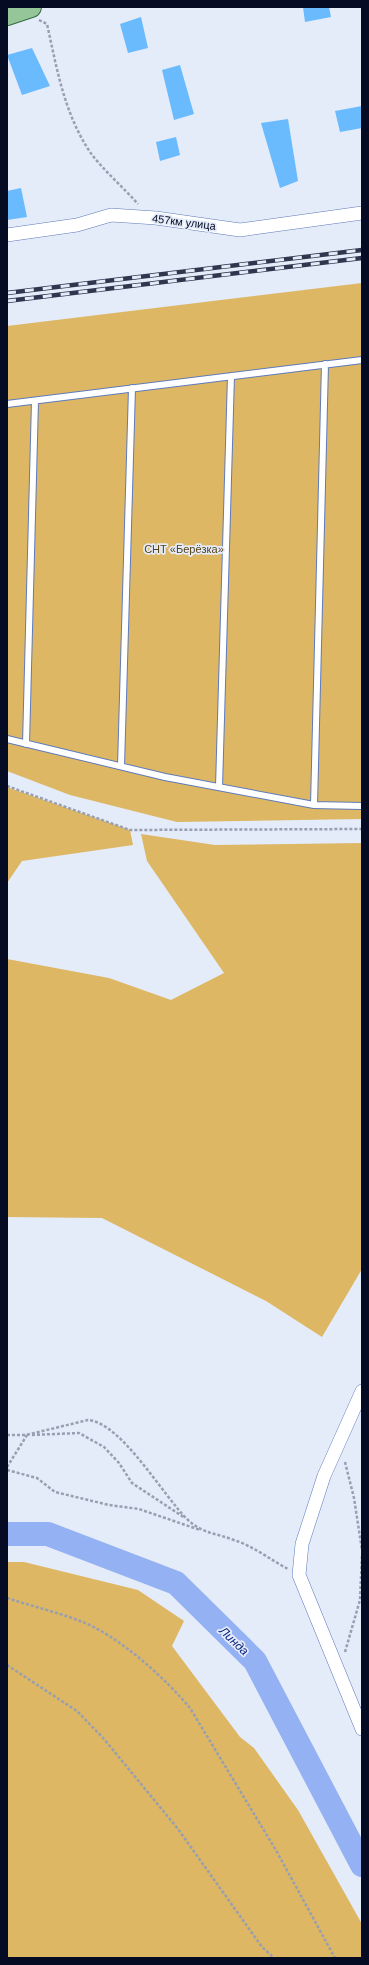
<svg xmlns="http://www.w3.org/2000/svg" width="369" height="1965" viewBox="0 0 369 1965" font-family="Arial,sans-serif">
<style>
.green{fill:#ddb763}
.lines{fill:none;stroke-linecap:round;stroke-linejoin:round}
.river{stroke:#93b1f3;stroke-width:24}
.building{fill:#69bbfe}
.service-casing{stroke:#5f7bbb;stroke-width:8}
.minor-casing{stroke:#5f7bbb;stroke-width:14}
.primary-casing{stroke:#356c44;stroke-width:22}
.path{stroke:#989fb1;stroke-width:2.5;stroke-dasharray:3 2;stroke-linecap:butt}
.service{stroke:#fff;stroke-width:6}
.minor{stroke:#fff;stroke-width:13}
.primary{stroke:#95c699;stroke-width:20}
.rail-casing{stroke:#2f364d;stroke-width:4.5}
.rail{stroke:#e4ebf9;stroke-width:3;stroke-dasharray:9;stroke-linecap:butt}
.labels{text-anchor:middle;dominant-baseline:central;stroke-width:3.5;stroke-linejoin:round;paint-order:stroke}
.street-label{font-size:11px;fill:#040b23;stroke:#e4ebf9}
.park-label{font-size:11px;fill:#55431a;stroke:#e4ebf9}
.water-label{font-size:12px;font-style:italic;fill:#0b2480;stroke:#e4ebf9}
</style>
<rect width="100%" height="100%" fill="#e4ebf9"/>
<path class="green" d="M362,283V819L177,822L70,795L7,771V326Z
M7,787L130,830L133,845L22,861L7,883Z
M141,834L215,845L362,843V1269L322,1337L266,1301L102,1218L7,1217V959L109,978L171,1000L224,973L147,861Z
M7,1562H24L138,1590L184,1621L172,1646L240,1737L254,1748L298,1810L362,1924V1958H7Z"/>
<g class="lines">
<path class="river" d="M7,1534H48L176,1583L255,1661L362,1865"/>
</g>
<path class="building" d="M303,7H329L331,17L305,22Z
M141,17L148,48L128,53L120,24Z
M32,48L50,86L22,95L7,55Z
M180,65L194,114L174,120L162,70Z
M362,106V128L340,132L335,111Z
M288,119L298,181L280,188L261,123Z
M176,137L180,155L160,161L156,142Z
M21,188L27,217L7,220V191Z"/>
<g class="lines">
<defs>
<path id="service" d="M7,404L362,360
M7,739L165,777L314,805L362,806
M26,744L35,401
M121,766L132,388
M219,787L231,376
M314,805L325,364"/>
<path id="minor" d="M7,235L77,225L111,215L156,218L240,230L362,213
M362,1391L324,1476L302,1544L299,1575L362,1729"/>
<path id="primary" d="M7,15L31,7"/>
</defs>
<use href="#service" class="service-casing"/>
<use href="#minor" class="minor-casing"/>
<use href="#primary" class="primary-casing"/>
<path class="path" d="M39,20L47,24C57,69 64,113 90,152C103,170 123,187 138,204
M7,786L130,830L362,829
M7,1435H26L88,1420C122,1423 163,1496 188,1520C203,1534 216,1533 234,1540C253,1546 271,1560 288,1569
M32,1435L79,1433L104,1447L119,1463L132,1483L185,1518
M345,1462L354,1498L362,1550
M7,1467L27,1435
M7,1470L37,1478L55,1492L109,1505L139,1509L200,1530
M7,1598C31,1606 57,1612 80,1621C118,1635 165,1678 190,1708L277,1852L335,1958
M345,1652L360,1600L362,1555
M7,1665L77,1711L104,1739L178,1829L262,1947L274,1958"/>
<use href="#service" class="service"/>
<use href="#minor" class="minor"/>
<use href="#primary" class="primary"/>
<defs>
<path id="rail" d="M7,293L362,250
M7,301L362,258"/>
</defs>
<use href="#rail" class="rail-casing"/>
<use href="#rail" class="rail"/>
</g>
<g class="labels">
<g class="street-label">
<text transform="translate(184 222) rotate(7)">457км улица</text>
</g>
<g class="park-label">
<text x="184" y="549">СНТ «Берёзка»</text>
</g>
<g class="water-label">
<text transform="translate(234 1641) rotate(44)">Линда</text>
</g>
</g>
<rect width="369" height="1965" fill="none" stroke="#040b23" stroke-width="16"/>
</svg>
